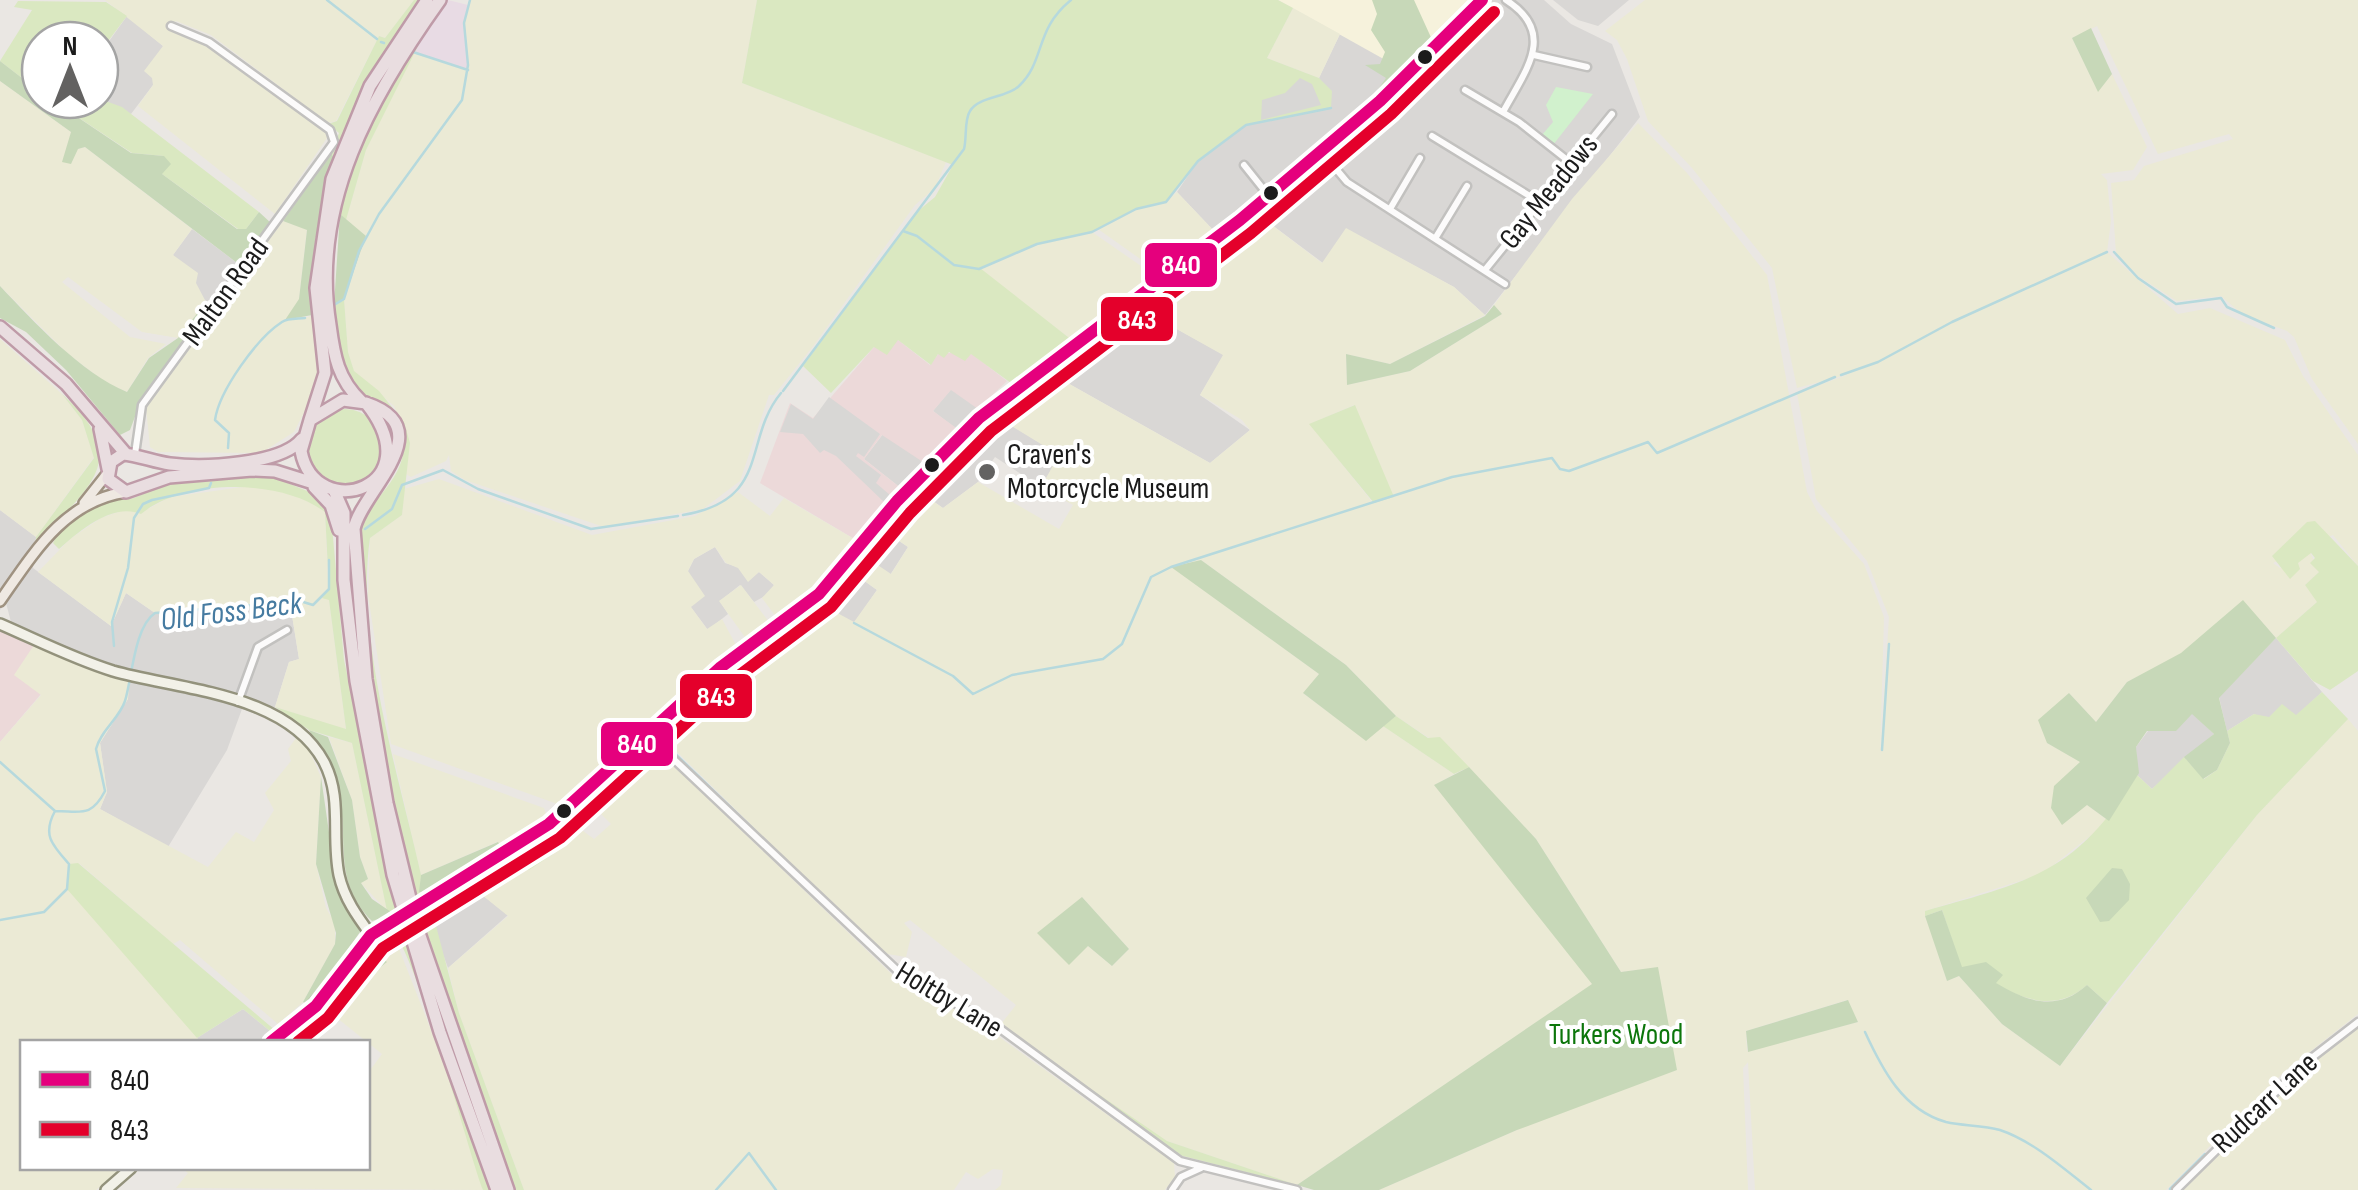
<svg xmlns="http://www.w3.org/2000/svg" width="2358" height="1190" viewBox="0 0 2358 1190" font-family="'Sofia Sans Condensed',sans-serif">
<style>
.residential{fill:#d9d7d5}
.commercial{fill:#ecd9d9}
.industrial{fill:#e8dbe4}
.education{fill:#f6f2dc}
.farmland{fill:#ebead5;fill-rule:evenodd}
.grass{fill:#dae8c1}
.forest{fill:#c7d8b8}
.park{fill:#d1f1cd}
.parking{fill:#d8d7d5}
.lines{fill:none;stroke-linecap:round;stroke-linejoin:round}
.stream{stroke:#b6d9dd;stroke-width:2.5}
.street-casing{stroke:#c2c1bf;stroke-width:11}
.secondary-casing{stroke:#93927c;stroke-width:14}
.primary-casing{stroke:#9f9281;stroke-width:14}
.highway-casing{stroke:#bf9ba8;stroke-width:16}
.street{stroke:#fcfbfb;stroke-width:6}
.secondary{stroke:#f2f1e8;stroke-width:9}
.primary{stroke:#efe9e2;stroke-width:9}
.highway{stroke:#e9dde0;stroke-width:11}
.secondary-bridge-casing{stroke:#93927c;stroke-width:14;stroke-linecap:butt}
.secondary-bridge{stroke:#f2f1e8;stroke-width:9}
.bus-1-casing{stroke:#fff;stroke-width:20}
.bus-2-casing{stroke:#fff;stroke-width:20}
.bus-1{stroke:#e5007d;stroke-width:12}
.bus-2{stroke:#e4002b;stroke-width:12}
.bus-dot{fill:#1b1b1b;stroke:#fff;stroke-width:4}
.poi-dot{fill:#636261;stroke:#fff;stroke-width:4}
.labels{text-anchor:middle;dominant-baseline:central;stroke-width:8;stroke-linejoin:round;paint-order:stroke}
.street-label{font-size:30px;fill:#1b1b1b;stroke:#fff}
.poi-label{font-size:30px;fill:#1b1b1b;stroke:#fff;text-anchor:start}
.park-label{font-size:30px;fill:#0c760b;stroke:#fff}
.water-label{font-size:32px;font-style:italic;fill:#467ba1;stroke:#fff}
.line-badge{stroke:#fff;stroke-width:4}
.badge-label{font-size:28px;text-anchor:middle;font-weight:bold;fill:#fff}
</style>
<rect width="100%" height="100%" fill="#eae7e3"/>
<path class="residential" d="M1470,0H1544L1571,24L1612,44L1640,117L1485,315L1454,287L1346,229L1323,263L1256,213L1216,233L1177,192L1198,161L1246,125L1331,108L1319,78L1340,34L1383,56L1444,33Z
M1553,0H1629L1598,26L1578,20Z
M127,16L163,46L153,85L131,114L100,99V40H78L86,29L107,44Z
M192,229L241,266L217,297L206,302L173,255Z
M1139,308L1224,355L1200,395L1250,430L1210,463L1048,372Z
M951,389L1060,455L1041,487L995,457L978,482L943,508L914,488L902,489L864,459L883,434L926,463L959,431L933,411Z
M0,510L36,537L33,568L111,626L126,593L155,613L290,603L299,659L289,662L275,707L262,715L242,709L227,750L168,847L100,809L107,792L100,743L128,699L8,630L11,622L6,603L0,610Z
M880,528L908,547L890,575L860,553Z
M715,547L725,563L738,567L748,581L759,572L774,585L770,593L754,602L740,585L720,601L728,614L708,630L690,606L688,571L694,559Z
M845,567L877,590L854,623L815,601Z
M2276,638L2322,692L2296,716L2288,713L2264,719L2254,714L2227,731L2219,697Z
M2192,713L2214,734L2152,789L2137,775L2136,747L2148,731Z
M476,890L508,915L448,968L433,927L440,916Z
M243,1009L275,1035L264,1042H200L197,1038Z"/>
<path class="commercial" d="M898,340L930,365L939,353H971L1007,381L978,409L951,390L933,411L959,430L926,464L882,435L864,459L902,489L856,540L760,483L790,403L813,418L875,346Z
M0,627L36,642L41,694L0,742Z"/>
<path class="industrial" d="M448,0L468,5L464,23L468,70L413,52Z"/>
<path class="education" d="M1278,0H1470L1405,71Z"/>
<path class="farmland" d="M105,0H414L385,38L379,36L336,121L328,123L211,35L176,21L170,29L207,45L329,135L275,214L138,106L153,85L152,78L144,71L163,46Z
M470,0H757L742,83L946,162L935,188L915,205L814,345L774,395H769L740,481L703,509L604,527L465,480L451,471L449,455L446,461L411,477L406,474L410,443L394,406L354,372L348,352L344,299L366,237L346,220L366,150L413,52L468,70L464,23Z
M1645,0H2358V444L2312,379L2294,337L2287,331L2242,314L2221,296L2177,301L2138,276L2116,253L2111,183L2134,180L2144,166L2233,139L2229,134L2158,154L2097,26L2072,38L2098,91L2112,74L2147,147L2133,170L2101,174L2107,180L2111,221L2107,252L2178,314L2210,308L2285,340L2303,376L2358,455V566L2333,535L2273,563L2280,568L2297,563L2310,552L2319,572L2305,585L2318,601L2276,638L2243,601L2183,655L2127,682L2096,722L2069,693L2047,743L2081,762L2087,805L2109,821L2042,874L1925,911L1947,981L1959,976L2002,1024L2060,1066L2257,815L2348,719L2358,731V1014L2284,1072L2166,1190H1755L1748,1062L1743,1068L1748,1190H1379L1517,1130L1657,968L1621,972L1536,839L1429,738L1396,716L1346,665L1201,560L1172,567L1319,674L1304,694L1366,740L1383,726L1454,774L1435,785L1593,984L1297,1185L1167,1141L1123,1113L1001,1024L1016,1005L910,920L904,923L912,932L906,957L881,953L661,736L660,728L750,649L815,601L854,622L877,590L845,567L860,553L891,574L908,547L880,528L914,488L943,508L978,482L1059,529L1073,505L1041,487L1059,455L992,414L1048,372L1210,463L1250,430L1242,420L1200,395L1223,355L1139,308L1256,213L1322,263L1346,228L1454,287L1485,315L1390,364L1346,354L1347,385L1410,371L1502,314L1494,305L1572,199L1638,123L1687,173L1767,275L1807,492L1817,511L1864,564L1884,617L1880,756L1889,617L1867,561L1816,499L1797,393L1850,374L1797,388L1772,268L1692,168L1648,121L1627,59L1617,40L1605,31ZM1354,405L1393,496V497L1373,503L1310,424ZM1082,897L1129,949L1112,966L1088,946ZM1847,1000L1858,1022L1747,1051L1746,1031Z
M1293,8L1340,34L1319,78L1267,58Z
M0,81L71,132L78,149L85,147L192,229L173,255L198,273L196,283L206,302L178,338L142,332L68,277L62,282L130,337L166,344L148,358L127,392L106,383L67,353L0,286Z
M1177,192L1216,233L1175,266L1146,263L1098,229L1136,209L1166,202Z
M283,221L307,229L299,299L305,318L312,315L319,359L315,391L294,432L261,453L158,452L150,447L146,408Z
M1092,232L1157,277L1073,341L979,269L1037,244Z
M0,339L62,394L82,420L94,457L36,537L0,510Z
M439,479L592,535L695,516L738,492L770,516L784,498L856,540L817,590L777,618L762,598L774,585L759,572L748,582L738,568L726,563L715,547L694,559L688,571L705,596L691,607L707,629L722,619L737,647L563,806L391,744L368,595L370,538L402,515L404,489Z
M257,485L304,497L325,512L329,600L346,730L275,707L289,662L299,659L290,603L155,613L126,593L111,626L38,572L70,539L101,518L124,510L141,513L170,497Z
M741,585L769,622L747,640L719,601Z
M36,642L130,678L128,699L100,743L107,792L100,809L208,867L236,832L254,842L274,810L265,793L291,761L288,749L296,738L309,750L321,777L316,864L326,908L335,923V944L303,1002L278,1024L180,940L173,944L79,863L200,1042H22V1168H122L96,1190H0V742L41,695L14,675Z
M329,737L352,743L387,911L360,882L368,879L360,857L352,800Z
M647,745L656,749L901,983L955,1005L1174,1163L1175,1177L1165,1190H995L1001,1185L1003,1170L993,1169L978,1179L966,1172L954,1190H524L459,1013L448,968L508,916L482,895L503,874L522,865L529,869L553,854L567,819L594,839L611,824L584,797Z
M393,754L544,808L547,817L502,848L497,842L421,875Z
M396,941L449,1076L483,1190L176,1188L188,1173L181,1168H368V1073L382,1054L327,1010L344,990L386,962L377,954Z
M2358,1027V1190H2182L2292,1079Z"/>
<path class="grass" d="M414,0H423L386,50L334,158L331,153L339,133L328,124L337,121L379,36L385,38Z
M757,0H1278L1293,8L1267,58L1319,78L1332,91L1331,108L1246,125L1198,161L1166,202L1136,209L1092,232L1037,244L980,268L1073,341L1011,383L971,354L965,361L949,352L944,358L938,354L931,365L898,340L887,355L874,347L831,393L803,366L918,211L935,197L953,165L742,83Z
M18,1L106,2L127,16L106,44L87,29L78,40H40V92L0,61L32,10L14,7Z
M433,16L366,150L346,220L340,214C356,139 391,79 433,16Z
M100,99L122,107L259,212L246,229H238L162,174L164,156L132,153L52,100Z
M344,299L348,352L354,371L379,391L404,422L410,443L402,515L370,538C355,638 399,776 421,875L420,892L429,893L416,902L381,747L357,529C368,505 390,490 400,465C419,413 371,410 350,380C338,363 332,325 334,305Z
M62,394C137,462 84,489 35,546L36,537L94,458L82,420Z
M1355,405L1394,497L1374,503L1309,424Z
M307 447a38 38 0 1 1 76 0a38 38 0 1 1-76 0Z
M268,475L317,495L331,515L344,660L398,911L394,914L387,911L352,743L309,730L275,707L346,729L329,600L322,598L329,589L325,512C281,479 185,478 141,514C113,502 79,531 59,549L53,543L60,530L94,504L134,498L168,483Z
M2315,521L2358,566V671L2330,690L2313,681L2276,638L2317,602L2305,585L2319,572L2310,563L2315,558L2311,553L2298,563L2300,569L2290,579L2272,556L2307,522Z
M2322,692L2348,719L2257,815L2107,1003L2087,985C2045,1022 2004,986 1961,967L1942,910L1925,916V911C2031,881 2076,873 2137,775L2152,789L2184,757L2204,779L2217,770L2230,743L2227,731L2254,714L2269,717L2282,704L2296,715Z
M1396,716L1428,738L1440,737L1469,767L1454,774L1383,726Z
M564,817L567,819L553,854L529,870L498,862Z
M78,863L276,1031L275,1035L243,1009L197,1038L67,889L69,864Z
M430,903L459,1013L524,1190H515L419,909Z
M403,918L493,1190H483C466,1145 416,948 389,927Z
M1053,1063L1167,1141L1297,1185L1179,1155Z"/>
<path class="forest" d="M1372,0H1414L1434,44L1376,98H1372L1386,78L1365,65L1380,64L1385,52L1371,30L1377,14Z
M2091,28L2112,74L2098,92L2072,38Z
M0,61L40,92V100H52L131,153L164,156L171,164L162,174L237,229H246L259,212L272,224L241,266L85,147L78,149L71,164L62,162L71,132L0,81Z
M331,153L334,158L315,241L312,315L285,320L299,299L307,230L283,221Z
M340,214L366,236L344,299L334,305Z
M0,286C34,322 81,373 127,392L149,358L178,338L206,302L217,297L139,406L130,430L120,435L66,370L26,332L0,318Z
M1494,305L1502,314L1410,371L1347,385L1346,354L1390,364L1485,316Z
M1201,560L1346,665L1396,716L1366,741L1303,693L1319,674L1171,567Z
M2243,600L2276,638L2219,698L2230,743L2217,770L2203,779L2184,757L2214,734L2192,714L2176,731H2147L2136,747L2139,773L2109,821L2087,805L2062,825L2051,808L2054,786L2080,762L2047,743L2038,720L2069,693L2096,722L2127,682L2181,653Z
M309,730L328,737L352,800L360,857L368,879L361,883L372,899L394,914L372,921C331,880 350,838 338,787C334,768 318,747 309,730Z
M1469,767L1536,839L1621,972L1658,967L1677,1070L1517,1130L1379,1190H1314L1297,1185L1592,984L1434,785Z
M321,777L336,881L360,932L309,1005L303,1002L335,944L336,933L316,864Z
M498,842L502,848L429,893L419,892L421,875Z
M2112,868L2122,869L2130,884L2129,900L2109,921L2100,922L2086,898Z
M1082,897L1129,949L1112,966L1088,946L1069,965L1037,933Z
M1942,910L1962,967L1986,962L2003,975L1996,983C2028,1002 2057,1012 2087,985L2107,1003L2060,1066L2002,1024L1959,976L1947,981L1925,916Z
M389,927L395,930L396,941L377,954L387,962L349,992L344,990L327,1010C330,977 364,947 389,927Z
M1848,1000L1858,1022L1748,1052L1746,1031Z"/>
<path class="park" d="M1556,87L1593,94L1553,145L1542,135L1553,122L1546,105Z"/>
<path class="parking" d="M1300,78L1312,84L1321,105L1261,120L1262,100L1285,93Z
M829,397L880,434L864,457L858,453L856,456L881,475L876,483L890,495L884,502L836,456L824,450L820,453L803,434L780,432L791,404L813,419Z"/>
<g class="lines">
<path class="stream" d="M327,0L377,39
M381,42L384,43
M413,52L468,70
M903,231L917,236L954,265L979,269L1037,244L1092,232L1136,209L1166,202L1198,161L1246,125L1331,108
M2114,252L2138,278L2176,304L2221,298L2227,307L2274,328
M334,305L344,299L359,251L379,214L462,100L468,65L464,23L470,0
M1841,375L1878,362L1952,322L2107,252
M783,391L964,149C967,138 964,120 970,111C979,96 1007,98 1019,86C1046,60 1034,30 1071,0
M228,448L229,433L215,420C219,391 257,338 282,322C288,318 298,319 305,318
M683,515C772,500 742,440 781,393
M365,529L392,509L402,485L443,470L478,489L591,529L678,516
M854,623L953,676L973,694L1012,675L1103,659L1122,644L1151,577L1171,567L1452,477L1552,458L1560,469L1569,471L1648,442L1657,453L1835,377
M114,646L112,622L128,568L134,518L143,504L152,500L209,488L211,483
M661,740L805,879
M1882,750L1889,644
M0,762L55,811
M0,920L44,912L67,889L69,864C52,845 42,835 55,811C81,811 91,818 105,791L96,749C101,730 119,719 125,701C132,679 134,627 155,613L300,601L313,605L329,589V560
M1865,1032C1882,1069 1903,1110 1946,1122C1963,1126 1982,1125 2000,1130C2033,1141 2064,1169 2091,1190
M2324,1052L2346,1035
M2244,1115L2309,1056
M2170,1189L2205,1154
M716,1190L749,1153L776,1190"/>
<defs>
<path id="street" d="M1534,55L1587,67
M1465,90L1519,122L1571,163
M1503,112C1525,71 1558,33 1506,0
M1432,136L1538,201
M1321,151L1347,182L1505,284
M1244,165L1268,195
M1390,209L1420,158
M1436,237L1467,186
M1485,270L1612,114
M135,454L142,405L334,142L330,130L209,42L171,26
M238,702L258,647L287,630
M647,734L901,974L995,1025L1180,1161L1297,1190
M1172,1190L1181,1177L1201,1168
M2176,1190L2305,1063L2358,1022"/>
<path id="secondary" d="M0,624C37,640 74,659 113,671C180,690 287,693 324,762C343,798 331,837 339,875C344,898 357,916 371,935
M434,895L549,824L721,667L819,594L897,501L979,418L1240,220L1380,101L1482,0
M271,1042C321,1010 342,956 389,922
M106,1190L131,1168"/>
<path id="primary" d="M84,503L107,474
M0,601C33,554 64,501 126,492"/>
<path id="highway" d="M0,327L66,384L126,454
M343,400L366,403C434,488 315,525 301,451L310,420Z
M361,401C338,379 334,356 330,325C310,203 372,95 440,0
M366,403C443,429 361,492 354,529L366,679L387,803L417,927L508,1190
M310,420L325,373L316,288L332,179L370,86L427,0
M100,429L108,469
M302,439C281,465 203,468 170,464C154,462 138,455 123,454L111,462L108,479L126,492L169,477L252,470L275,471L326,487
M314,487L331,505L339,530
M334,490L344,513V580L356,681L393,875L440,1032L497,1190"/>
</defs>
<use href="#street" class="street-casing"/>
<use href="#secondary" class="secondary-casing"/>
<use href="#primary" class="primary-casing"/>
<use href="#highway" class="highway-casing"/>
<use href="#street" class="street"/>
<use href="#secondary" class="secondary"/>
<use href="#primary" class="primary"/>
<use href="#highway" class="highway"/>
<defs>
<path id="secondary-bridge" d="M389,922L434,895"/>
</defs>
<use href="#secondary-bridge" class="secondary-bridge-casing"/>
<use href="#secondary-bridge" class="secondary-bridge"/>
<defs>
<path id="bus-1" d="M271,1042L316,1006L371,935L549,824L721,667L819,594L897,501L979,418L1240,220L1380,101L1482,0"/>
<path id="bus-2" d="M298,1042L328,1018L383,948L560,838L732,681L831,607L910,513L991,431L1251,233L1391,114L1494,12"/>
</defs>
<use href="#bus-1" class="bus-1-casing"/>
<use href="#bus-2" class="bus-2-casing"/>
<use href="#bus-1" class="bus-1"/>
<use href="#bus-2" class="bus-2"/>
</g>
<g class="bus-dot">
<circle cx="1425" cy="57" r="9"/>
<circle cx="1271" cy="193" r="9"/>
<circle cx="932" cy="465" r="9"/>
<circle cx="564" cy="811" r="9"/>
</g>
<circle class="poi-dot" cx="987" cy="472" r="10"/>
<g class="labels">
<g class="street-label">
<text transform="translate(1549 192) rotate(-51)">Gay Meadows</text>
<text transform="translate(226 292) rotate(-54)">Malton Road</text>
<text transform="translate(949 1000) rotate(31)">Holtby Lane</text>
<text transform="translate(2265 1103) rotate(-43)">Rudcarr Lane</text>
</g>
<g class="poi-label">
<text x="1007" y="455">Craven's<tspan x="1007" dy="34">Motorcycle Museum</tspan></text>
</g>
<g class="park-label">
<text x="1616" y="1035">Turkers Wood</text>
</g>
<g class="water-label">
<text transform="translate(231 612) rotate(-7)">Old Foss Beck</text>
</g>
</g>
<g class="line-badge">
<rect x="1143" y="241" width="76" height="48" rx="10" fill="#e5007d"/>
<rect x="1099" y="295" width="76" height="48" rx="10" fill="#e4002b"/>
<rect x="678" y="672" width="76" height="48" rx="10" fill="#e4002b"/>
<rect x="599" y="720" width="76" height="48" rx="10" fill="#e5007d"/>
</g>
<g class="badge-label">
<text x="1181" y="274">840</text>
<text x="1137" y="329">843</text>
<text x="716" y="706">843</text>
<text x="637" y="753">840</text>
</g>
<rect x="20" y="1040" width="350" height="130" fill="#ffffff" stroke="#a4a4a4" stroke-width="2.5"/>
<rect x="40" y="1072" width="50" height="15" fill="#e5007d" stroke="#a4a4a4" stroke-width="2.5"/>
<text x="110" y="1090" font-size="30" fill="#1b1b1b">840</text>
<rect x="40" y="1122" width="50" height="15" fill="#e4002b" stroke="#a4a4a4" stroke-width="2.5"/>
<text x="110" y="1140" font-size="30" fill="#1b1b1b">843</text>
<g transform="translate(70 70)"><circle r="48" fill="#ffffff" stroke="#a4a4a4" stroke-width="2.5"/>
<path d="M0-8L18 38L0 25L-18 38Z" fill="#636261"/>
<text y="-15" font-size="28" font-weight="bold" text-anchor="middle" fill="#1b1b1b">N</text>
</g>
</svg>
